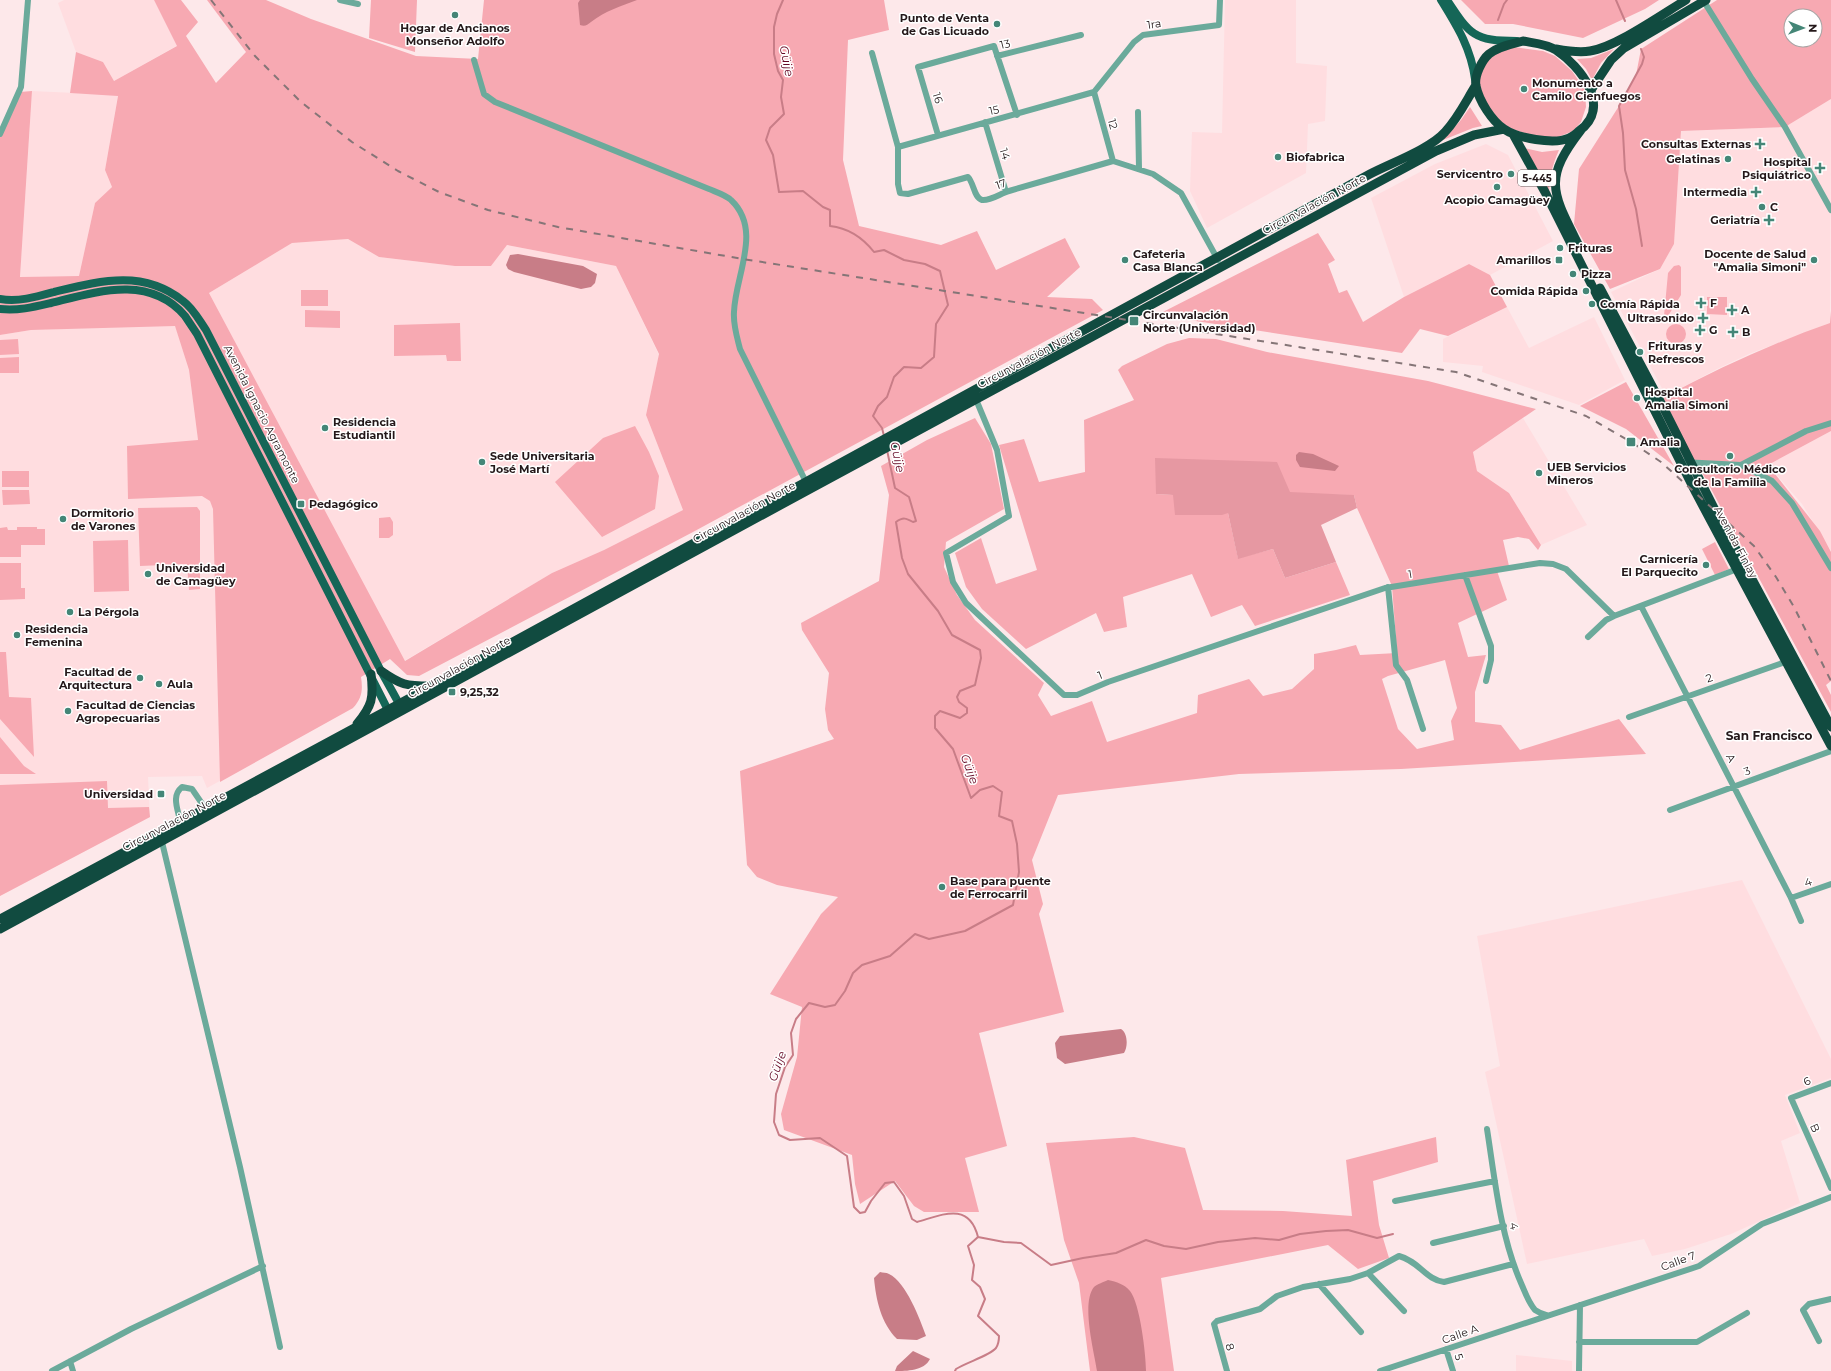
<svg xmlns="http://www.w3.org/2000/svg" width="1831" height="1371" viewBox="0 0 1831 1371" font-family="Montserrat,sans-serif">
<style>
.built{fill:#ffdde0}
.green{fill:#f7a9b2;fill-rule:evenodd}
.forest{fill:#e698a2}
.water{fill:#c87d87}
.lines{fill:none;stroke-linecap:round;stroke-linejoin:round}
.stream{stroke:#c87d87;stroke-width:2}
.minor{stroke:#6baa9b;stroke-width:6}
.major{stroke:#156657;stroke-width:8}
.highway{stroke:#114b40;stroke-width:9}
.rail{stroke:#857577;stroke-width:2;stroke-dasharray:7 7;stroke-linecap:butt}
.poi-dot{fill:#448677;stroke:#fff;stroke-width:1.5}
.labels{text-anchor:middle;dominant-baseline:central;stroke-width:3;stroke-linejoin:round;paint-order:stroke}
.shield{fill:#fff;stroke:#665d5f;stroke-width:1}
.shield-label{font-size:10px;font-weight:bold;fill:#24181a}
.poi-label{font-size:11px;font-weight:bold;fill:#24181a;stroke:#fff;text-anchor:start}
.street-label{font-size:11px;fill:#24181a;stroke:#fff}
.water-label{font-size:12px;font-style:italic;fill:#650825;stroke:#fff}
.neighbourhood-label{font-size:12px;font-weight:bold;fill:#24181a;stroke:#fff}
</style>
<rect width="100%" height="100%" fill="#fde8ea"/>
<path class="built" d="M64,0H154L178,45L114,81L103,62L76,52L58,3Z
M1225,0H1296V63L1327,66L1325,121L1308,124L1306,173L1207,228L1190,191L1192,132L1222,133Z
M32,91L118,95L105,170L112,187L95,203L79,276L20,277Z
M1831,99L1830,323L1749,354L1717,369L1666,396L1611,292L1660,269L1674,244L1681,131L1785,127Z
M1486,144L1508,155L1553,241L1490,275L1469,264L1404,297L1371,198L1435,164Z
M348,239L379,257L455,266H491L507,245L616,266L659,355L646,415L683,510L604,550L552,573L404,661L209,293L292,243Z
M1507,307L1529,348L1594,317L1625,380L1579,405L1482,372L1483,366L1443,362V339Z
M175,325L189,370L198,440L353,708L207,788L202,776L148,777L150,817L0,896V335L31,330Z
M1523,418L1587,525L1541,545L1509,493L1477,471L1473,452Z
M1831,431V551L1802,504L1768,465Z
M1742,880L1831,1059V1078L1785,1095L1800,1133L1781,1141L1800,1203L1731,1234L1685,1249L1652,1256L1644,1239L1527,1264L1485,1072L1500,1066L1477,936Z
M1516,1355L1572,1361V1371H1516Z"/>
<path class="green" d="M154,0H181L198,22L186,36L216,83L246,52L207,0H266L311,19L416,56L478,59L484,0H884L889,30L848,40L843,160L859,226L941,245L977,231L996,270L1065,238L1080,267L1047,297L1092,299L1103,310L693,532L419,676L407,675L390,659L361,677C363,690 362,698 353,708L220,782L213,509L210,501L202,496L128,499L127,446L198,440L189,370L175,326L31,330L0,335V128L20,92L32,91L20,277L79,276L95,203L112,187L105,170L118,96L70,93L76,52L103,62L114,81L177,46ZM348,239L379,257L455,266H491L507,245L616,266L659,354L646,415L683,510L604,550L552,573L405,661L209,293L292,243Z
M371,0H417L415,52L369,38Z
M1461,0H1659L1645,9L1583,38L1513,24H1485Z
M1717,0H1831V99L1785,127L1681,131L1674,244L1660,269L1610,289L1574,224L1579,169L1619,106L1636,75L1641,49ZM1791,16H1815V40H1791Z
M1514,47L1543,51L1555,56L1572,71L1585,90L1586,107L1581,122L1573,131L1558,137L1544,139L1499,125L1476,87C1484,62 1487,54 1514,47Z
M1614,49L1601,63L1592,80L1586,69L1577,59L1591,58Z
M1470,107L1482,126L1473,128L1443,140L1461,120Z
M1520,147L1542,152L1559,150C1550,171 1548,183 1550,205Z
M1318,233L1335,260L1328,264L1339,293L1347,290L1363,322L1404,297L1469,264L1490,275L1507,307L1448,336L1420,329L1402,353L1157,315Z
M1679,265L1681,267V295L1668,316H1664L1668,273L1674,266Z
M301,290H328V306H301Z
M1707,297H1727V315L1707,314Z
M305,310L340,311V328L305,327Z
M1831,311V431L1768,465L1820,531L1831,552V681L1826,685L1831,695V712L1697,463L1691,462L1660,401L1666,396C1719,368 1773,343 1830,323Z
M460,323L461,361H447L446,355L394,356V325Z
M1666 334a10 10 0 1 1 20 0a10 10 0 1 1-20 0Z
M1189,338L1216,339L1267,352L1428,381L1536,409L1473,452L1477,471L1509,493L1541,545L1538,550L1529,539L1518,537L1503,540L1509,566L1496,568L1507,600L1458,623L1468,657L1486,655L1475,692V722L1501,725L1520,750L1619,719L1646,754L1401,769L1239,774L1058,795L1032,860L1043,904L1039,914L1064,1012L979,1033L1007,1146L965,1158L979,1212H924L914,1206L895,1181L860,1204L855,1184L852,1155L784,1130L781,1114L797,1057L802,1007L770,994L821,914L838,897L777,885L757,877L747,865L740,771L834,739L828,730L825,709L829,673L802,630L801,623L879,581L889,495L881,466L927,440L975,418L991,444L1004,509L946,542L944,567L957,595L975,620L1044,683L1038,695L1051,716L1092,701L1107,742L1197,713L1198,695L1249,679L1263,696L1292,689L1314,669V654L1336,650L1356,645L1360,655L1397,653L1392,586L1357,508L1354,495L1156,494L1173,495L1228,513L1238,558L1273,549L1285,578L1336,562L1350,595L1255,626L1242,605L1211,617L1192,574L1123,597L1127,627L1104,632L1096,613L1026,649L982,609L966,587L955,553L981,538L996,584L1037,570L999,445L1024,439L1039,482L1085,472L1084,420L1134,400L1118,370L1122,366L1167,344ZM1445,660L1457,708L1451,721L1454,740L1417,749L1398,729L1382,679L1388,676Z
M18,339L19,354L0,355V340Z
M19,357V373H0V358Z
M1626,382L1674,466L1626,429L1580,406Z
M635,426L649,452L659,476L655,509L602,537L555,482L603,438Z
M2,471H29V487H2Z
M2,490H29L30,504L3,505Z
M197,507L200,511V589L189,590L187,564L140,566L138,508Z
M390,517L393,522V535L389,538H379V518Z
M7,527L8,530H17V527H37V529H45V545H21V557H0V528Z
M128,540L129,591L94,592L93,541Z
M1715,542L1729,569L1715,575L1702,549Z
M0,563H21V588H25V599L0,600Z
M0,652H6L9,697L31,698L34,757L0,719Z
M0,737L24,766L36,774H0Z
M107,781L108,808L149,807L150,817L0,896V785Z
M1134,1137L1185,1148L1203,1210L1283,1211L1352,1216L1346,1160L1436,1137L1438,1162L1373,1181L1379,1225L1389,1258L1358,1269L1328,1245L1161,1278L1174,1371H1090L1079,1283L1064,1240L1046,1143Z"/>
<path class="forest" d="M1155,458L1277,462L1290,492L1354,495L1357,508L1321,525L1336,562L1285,578L1273,549L1238,559L1228,513L1222,515H1175L1173,495L1156,494Z"/>
<path class="water" d="M580,0H637C621,6 605,11 591,22C587,25 585,27 580,25L578,3Z
M518,254L583,266L597,274L595,283L591,287L581,289L514,272L508,269L506,265L510,255Z
M1299,452L1313,454L1339,466L1335,471L1300,467L1296,460V455Z
M1121,1029C1128,1033 1128,1047 1124,1053L1065,1064L1057,1058L1055,1043L1060,1036Z
M880,1272C883,1273 886,1272 889,1274C906,1282 920,1319 926,1336L917,1340L897,1339C881,1323 876,1300 874,1278Z
M1108,1280C1117,1282 1124,1284 1130,1291C1140,1303 1146,1355 1146,1371H1097C1094,1351 1081,1303 1094,1287C1097,1284 1104,1282 1108,1280Z
M913,1351L930,1359C924,1371 907,1371 895,1371L897,1366Z"/>
<g class="lines">
<path class="stream" d="M783,0L777,14L774,27V54L778,71L783,80L781,97L784,114L770,128L766,140L773,155L779,192L803,191L823,207L830,210V226C848,228 863,238 874,252L884,250L904,260L925,264L940,271L948,305L936,324L934,357L921,368L904,367L894,377L887,397L878,406L873,416L882,428L884,436
M1616,0L1625,21
M1498,20L1504,4L1507,0
M1641,49L1644,57L1642,64L1619,106L1623,133L1625,170L1636,209L1642,246
M887,450L895,488L909,497L916,521L913,522C906,518 903,517 896,522L902,558L908,574L938,611L952,635L980,650L981,658L975,685L960,691L957,697L959,702L967,708V713L960,718L940,711L935,716V728L953,749L971,798L980,790L993,786L1002,792L999,816L1012,821L1017,844L1019,872L1013,905L965,931L929,939L915,934L890,956L862,965L853,973L845,991L835,1005L825,1007L809,1003L796,1019L791,1033L793,1055L785,1067L776,1094L774,1122L779,1135L790,1140L820,1138L847,1156L854,1207L860,1213L865,1212L871,1201L885,1183L894,1182L904,1196L912,1219L917,1222C942,1215 969,1201 978,1237L968,1246L974,1265L972,1280L980,1287L985,1299L978,1316L999,1336C999,1339 998,1345 996,1348C989,1356 967,1362 956,1369L955,1371
M978,1237L1004,1242L1021,1243L1051,1265L1083,1258L1116,1253L1146,1240L1164,1246L1186,1249L1218,1242L1255,1238L1279,1240L1300,1234L1326,1231L1348,1230L1377,1238L1393,1234"/>
<path class="minor" d="M340,0L358,4
M1703,0L1752,79L1785,127L1831,210
M872,53L898,147V184L900,193L908,194L968,177C974,183 974,198 982,200C991,201 1001,193 1009,191C1044,181 1078,171 1113,161
M997,56L1081,35
M474,60L484,94L495,102L709,189C716,192 726,195 731,200C763,230 735,276 734,312C733,325 737,337 740,349L807,484
M1094,92L1134,42L1143,35L1219,25L1220,0
M1094,92L1113,161
M1138,112L1139,169
M985,122L1006,192
M0,134L21,87L28,0
M938,135L918,67L994,46L1017,115
M898,147L1094,92
M1113,161L1153,174L1181,193L1218,260
M975,397L997,450L1009,516L946,553L953,582L966,603L1064,695H1077L1108,682L1385,588L1540,563L1553,564L1566,569L1614,616
M1682,462L1741,465L1806,431L1831,423
M1741,465L1772,481L1792,503L1831,568
M1465,575L1491,646V660L1486,681
M1388,587L1396,665L1407,680L1423,729
M1641,606L1791,898L1801,921
M1588,637L1606,620L1614,616L1740,568
M1629,717L1788,661
M1670,810L1831,751
M180,821C178,809 171,796 182,787L192,789L205,808
M161,838L240,1167L280,1347
M1791,898L1831,884
M1831,1083L1791,1098L1831,1188
M1487,1129C1495,1180 1500,1235 1521,1283C1525,1292 1528,1302 1535,1310C1538,1312 1542,1314 1546,1315
M1395,1201L1495,1181
M1433,1243L1504,1226
M1368,1273L1404,1311
M1319,1284L1361,1332
M1819,1341L1803,1310L1809,1304L1831,1299
M1579,1342H1697L1747,1313
M1446,1349L1453,1371
M70,1361L73,1371
M52,1371L131,1329L263,1266
M1227,1371L1214,1324L1217,1321L1260,1309L1277,1296L1303,1287L1350,1279L1368,1273L1399,1256C1419,1261 1426,1280 1444,1282L1513,1264
M1380,1371L1699,1266L1762,1224L1831,1197
M1579,1371L1580,1305"/>
<path class="major" d="M1441,0C1457,26 1471,48 1475,79
M1447,0C1470,35 1474,41 1517,41
M0,299C19,302 36,297 54,292C100,281 143,269 183,301C193,308 199,320 206,330L381,671L402,709
M0,309C18,311 34,307 51,303C96,292 149,274 185,316C189,322 193,328 197,334L390,714"/>
<path class="highway" d="M1523,41C1534,43 1547,44 1556,50C1580,66 1613,107 1579,131C1576,134 1572,137 1569,138C1554,145 1517,138 1504,129C1492,121 1479,101 1476,86C1474,76 1482,60 1489,54C1499,46 1512,44 1523,41Z
M1556,49C1567,51 1579,53 1590,51C1616,47 1661,15 1686,0
M1591,90L1611,60L1624,48L1706,0
M1513,134L1545,192L1696,493L1831,746
M1578,244C1552,192 1543,179 1581,130
M1600,288L1660,401L1715,510L1831,727
M381,671C401,685 406,686 430,686
M357,724C372,706 374,698 371,674
M0,919L399,704L1370,174C1391,163 1430,149 1445,132C1458,118 1466,101 1476,85
M0,929L810,489L1436,151L1474,135L1504,129"/>
<path class="rail" d="M211,0L255,56L301,102L352,142L398,171L439,192L488,210L558,227L743,259L1456,372L1586,416L1631,442L1661,462L1754,546L1776,577L1794,607L1831,681"/>
</g>
<g class="poi-dot">
<circle cx="455" cy="15" r="4"/>
<circle cx="997" cy="24" r="4"/>
<circle cx="1524" cy="89" r="4"/>
<path d="M1758 138h4v4h4v4h-4v4h-4v-4h-4v-4h4z"/>
<circle cx="1278" cy="157" r="4"/>
<circle cx="1728" cy="159" r="4"/>
<path d="M1818 162h4v4h4v4h-4v4h-4v-4h-4v-4h4z"/>
<circle cx="1511" cy="174" r="4"/>
<circle cx="1497" cy="187" r="4"/>
<path d="M1754 186h4v4h4v4h-4v4h-4v-4h-4v-4h4z"/>
<circle cx="1762" cy="207" r="4"/>
<path d="M1767 214h4v4h4v4h-4v4h-4v-4h-4v-4h4z"/>
<circle cx="1560" cy="248" r="4"/>
<circle cx="1125" cy="260" r="4"/>
<rect x="1555" y="256" width="8" height="8" rx="2"/>
<circle cx="1814" cy="260" r="4"/>
<circle cx="1573" cy="274" r="4"/>
<circle cx="1586" cy="291" r="4"/>
<path d="M1699 297h4v4h4v4h-4v4h-4v-4h-4v-4h4z"/>
<circle cx="1592" cy="304" r="4"/>
<path d="M1730 304h4v4h4v4h-4v4h-4v-4h-4v-4h4z"/>
<path d="M1701 312h4v4h4v4h-4v4h-4v-4h-4v-4h4z"/>
<rect x="1129" y="316" width="10" height="10" rx="2"/>
<path d="M1698 324h4v4h4v4h-4v4h-4v-4h-4v-4h4z"/>
<path d="M1731 326h4v4h4v4h-4v4h-4v-4h-4v-4h4z"/>
<circle cx="1640" cy="352" r="4"/>
<circle cx="1637" cy="398" r="4"/>
<circle cx="325" cy="428" r="4"/>
<rect x="1626" y="437" width="10" height="10" rx="2"/>
<circle cx="1730" cy="456" r="4"/>
<circle cx="482" cy="462" r="4"/>
<circle cx="1539" cy="473" r="4"/>
<rect x="297" y="500" width="8" height="8" rx="2"/>
<circle cx="63" cy="519" r="4"/>
<circle cx="1706" cy="565" r="4"/>
<circle cx="148" cy="574" r="4"/>
<circle cx="70" cy="612" r="4"/>
<circle cx="17" cy="635" r="4"/>
<circle cx="140" cy="678" r="4"/>
<circle cx="159" cy="684" r="4"/>
<rect x="448" y="688" width="8" height="8" rx="2"/>
<circle cx="68" cy="711" r="4"/>
<rect x="157" y="790" width="8" height="8" rx="2"/>
<circle cx="942" cy="887" r="4"/>
</g>
<g class="labels">
<rect class="shield" x="1518" y="170" width="38" height="16" rx="3"/>
<g class="shield-label">
<text x="1537" y="178">5-445</text>
</g>
<g class="poi-label">
<text x="989" y="18" text-anchor="end">Punto de Venta<tspan x="989" dy="13">de Gas Licuado</tspan></text>
<text x="455" y="28" text-anchor="middle">Hogar de Ancianos<tspan x="455" dy="13">Monseñor Adolfo</tspan></text>
<text x="1532" y="83">Monumento a<tspan x="1532" dy="13">Camilo Cienfuegos</tspan></text>
<text x="1751" y="144" text-anchor="end">Consultas Externas</text>
<text x="1286" y="157">Biofabrica</text>
<text x="1720" y="159" text-anchor="end">Gelatinas</text>
<text x="1811" y="162" text-anchor="end">Hospital<tspan x="1811" dy="13">Psiquiátrico</tspan></text>
<text x="1503" y="174" text-anchor="end">Servicentro</text>
<text x="1747" y="192" text-anchor="end">Intermedia</text>
<text x="1497" y="200" text-anchor="middle">Acopio Camagüey</text>
<text x="1770" y="207">C</text>
<text x="1760" y="220" text-anchor="end">Geriatría</text>
<text x="1568" y="248">Frituras</text>
<text x="1133" y="254">Cafeteria<tspan x="1133" dy="13">Casa Blanca</tspan></text>
<text x="1806" y="254" text-anchor="end">Docente de Salud<tspan x="1806" dy="13">"Amalia Simoni"</tspan></text>
<text x="1551" y="260" text-anchor="end">Amarillos</text>
<text x="1581" y="274">Pizza</text>
<text x="1578" y="291" text-anchor="end">Comida Rápida</text>
<text x="1710" y="303">F</text>
<text x="1600" y="304">Comía Rápida</text>
<text x="1741" y="310">A</text>
<text x="1143" y="315">Circunvalación<tspan x="1143" dy="13">Norte (Universidad)</tspan></text>
<text x="1694" y="318" text-anchor="end">Ultrasonido</text>
<text x="1709" y="330">G</text>
<text x="1742" y="332">B</text>
<text x="1648" y="346">Frituras y<tspan x="1648" dy="13">Refrescos</tspan></text>
<text x="1645" y="392">Hospital<tspan x="1645" dy="13">Amalia Simoni</tspan></text>
<text x="333" y="422">Residencia<tspan x="333" dy="13">Estudiantil</tspan></text>
<text x="1640" y="442">Amalia</text>
<text x="490" y="456">Sede Universitaria<tspan x="490" dy="13">José Martí</tspan></text>
<text x="1547" y="467">UEB Servicios<tspan x="1547" dy="13">Mineros</tspan></text>
<text x="1730" y="469" text-anchor="middle">Consultorio Médico<tspan x="1730" dy="13">de la Familia</tspan></text>
<text x="309" y="504">Pedagógico</text>
<text x="71" y="513">Dormitorio<tspan x="71" dy="13">de Varones</tspan></text>
<text x="1698" y="559" text-anchor="end">Carnicería<tspan x="1698" dy="13">El Parquecito</tspan></text>
<text x="156" y="568">Universidad<tspan x="156" dy="13">de Camagüey</tspan></text>
<text x="78" y="612">La Pérgola</text>
<text x="25" y="629">Residencia<tspan x="25" dy="13">Femenina</tspan></text>
<text x="132" y="672" text-anchor="end">Facultad de<tspan x="132" dy="13">Arquitectura</tspan></text>
<text x="167" y="684">Aula</text>
<text x="460" y="692">9,25,32</text>
<text x="76" y="705">Facultad de Ciencias<tspan x="76" dy="13">Agropecuarias</tspan></text>
<text x="153" y="794" text-anchor="end">Universidad</text>
<text x="950" y="881">Base para puente<tspan x="950" dy="13">de Ferrocarril</tspan></text>
</g>
<g class="street-label">
<text transform="translate(1154 24) rotate(-8)">1ra</text>
<text transform="translate(1005 44) rotate(-14)">13</text>
<text transform="translate(938 98) rotate(73)">16</text>
<text transform="translate(994 110) rotate(-13)">15</text>
<text transform="translate(1113 124) rotate(74)">12</text>
<text transform="translate(1005 154) rotate(73)">14</text>
<text transform="translate(1001 184) rotate(-19)">17</text>
<text transform="translate(1314 204) rotate(-28)">Circunvalación Norte</text>
<text transform="translate(1029 358) rotate(-28)">Circunvalación Norte</text>
<text transform="translate(262 414) rotate(63)">Avenida Ignacio Agramonte</text>
<text transform="translate(744 512) rotate(-29)">Circunvalación Norte</text>
<text transform="translate(1736 542) rotate(62)">Avenida Finlay</text>
<text transform="translate(1410 574) rotate(-9)">1</text>
<text transform="translate(459 667) rotate(-29)">Circunvalación Norte</text>
<text transform="translate(1100 675) rotate(-21)">1</text>
<text transform="translate(1709 678) rotate(-20)">2</text>
<text transform="translate(1731 758) rotate(63)">A</text>
<text transform="translate(1747 771) rotate(-20)">3</text>
<text transform="translate(174 821) rotate(-28)">Circunvalación Norte</text>
<text transform="translate(1808 882) rotate(-19)">4</text>
<text transform="translate(1807 1081) rotate(-21)">6</text>
<text transform="translate(1815 1128) rotate(66)">B</text>
<text transform="translate(1514 1226) rotate(79)">4</text>
<text transform="translate(1678 1261) rotate(-20)">Calle 7</text>
<text transform="translate(1460 1334) rotate(-19)">Calle A</text>
<text transform="translate(1230 1347) rotate(73)">8</text>
<text transform="translate(1459 1357) rotate(71)">5</text>
</g>
<g class="water-label">
<text transform="translate(787 61) rotate(79)">Güije</text>
<text transform="translate(898 457) rotate(78)">Güije</text>
<text transform="translate(970 769) rotate(70)">Güije</text>
<text transform="translate(777 1066) rotate(-70)">Güije</text>
</g>
<g class="neighbourhood-label">
<text x="1769" y="735">San Francisco</text>
</g>
</g>
<g transform="translate(1803 28) rotate(91)"><circle r="19" fill="#ffffff" stroke="#a7a3a3"/>
<path d="M0-3L7 15L0 10L-7 15Z" fill="#448677"/>
<text y="-6" font-size="11" font-weight="bold" text-anchor="middle" fill="#24181a">N</text>
</g>
</svg>
